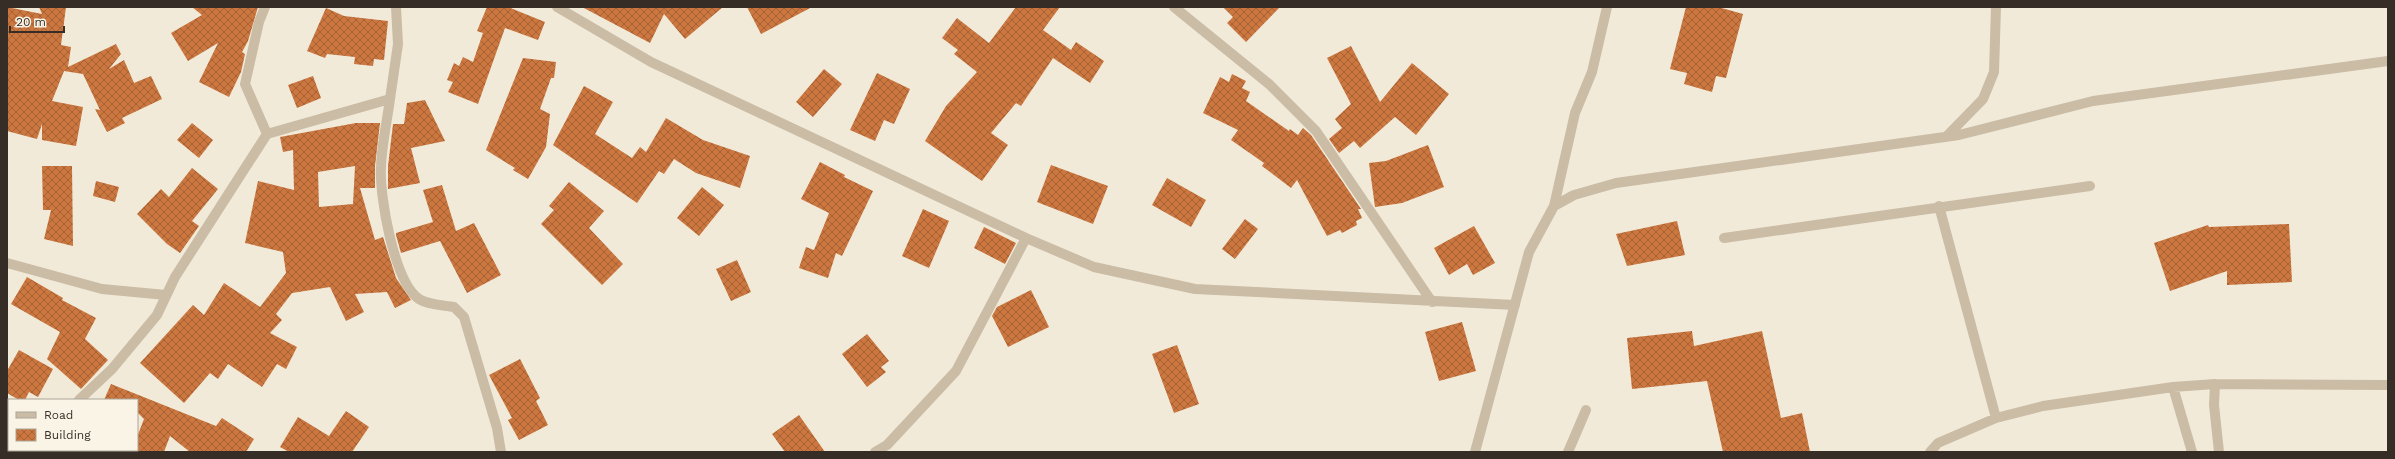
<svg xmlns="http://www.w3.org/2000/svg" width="2395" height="459" viewBox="0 0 2395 459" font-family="'Work Sans',sans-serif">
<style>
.building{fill:url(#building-cross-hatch);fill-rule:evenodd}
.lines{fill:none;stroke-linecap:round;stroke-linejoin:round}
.street{stroke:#cbbca5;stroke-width:10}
</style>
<defs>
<pattern id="building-cross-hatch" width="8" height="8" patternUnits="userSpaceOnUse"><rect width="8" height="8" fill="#cb773f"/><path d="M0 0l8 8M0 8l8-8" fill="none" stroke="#a66235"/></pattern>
</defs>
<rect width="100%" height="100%" fill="#f2ead9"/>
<path class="building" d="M7,7L42,14L39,7H66L61,45L71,47L68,67L116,44L121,54L109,69L124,60L134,83L151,76L162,99L122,118L125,123L107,132L95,109L100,110L83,74L64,71L52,101L83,107L76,146L42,140V124L37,139L7,131Z
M192,7H258L248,41L242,52L245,54L241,72L229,97L199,82L218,43L188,61L171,33L202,15Z
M487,7H508L545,22L538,40L505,28L478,104L448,92L453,82L447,80L454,63L459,66L463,57L473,62L483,33L477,31Z
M582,7H723L685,39L664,14L650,43Z
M747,7H812L761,34Z
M1016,7H1060L1043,30L1071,50L1076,42L1104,61L1090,83L1053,58L1021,106L1016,103L991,133L1008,145L982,181L925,141L946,106L977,72L954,54L958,50L942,38L957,18L989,43Z
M1223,7H1280L1246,42L1227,23L1233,17Z
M1686,7H1718L1743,14L1726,78L1716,76L1712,92L1684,84L1687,73L1670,69Z
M326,8L344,16L388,21L384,60L374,59L373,66L354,64L355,57L327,54L325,58L307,51Z
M1351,46L1380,102L1412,63L1449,94L1416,135L1395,117L1360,148L1354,141L1339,153L1329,139L1342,128L1335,119L1351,104L1327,58Z
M523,58L556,62L554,78H551L540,109L550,114L546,147L528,179L513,170L515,168L486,150Z
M824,69L842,84L813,117L796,102Z
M877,73L910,89L894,124L884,120L875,141L850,130Z
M1232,74L1246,81L1242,88L1250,92L1246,101L1289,131L1290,129L1298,135L1303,128L1311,135L1361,209H1358L1362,218L1356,221L1357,225L1342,233L1340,230L1327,236L1297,180L1291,188L1262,166L1264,163L1231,140L1238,130L1203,113L1220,77L1229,82Z
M313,76L321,98L297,108L288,85Z
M584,86L613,102L595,134L632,158L640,147L646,152L666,118L703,140L750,156L740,188L696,173L674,159L664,174L659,171L637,203L553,145Z
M425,100L445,141L411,148L420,183L388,189V166L393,124H404L407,103Z
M192,123L213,140L199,158L177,140Z
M356,123H380L375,166V188H360L375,240L383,237L396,278L411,300L395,308L387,292L355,294L364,312L346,321L330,287L292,293L276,314L282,320L270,333L297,347L286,369L277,364L262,387L228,364L218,379L210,373L184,403L140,363L193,305L204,315L224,283L260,307L286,273L283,252L245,243L258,181L294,190L293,150L283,152L280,137ZM355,166L353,204L319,207L318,172Z
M1428,145L1444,187L1402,203L1375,207L1369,163L1386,161Z
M820,162L845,175L844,177L873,191L842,256L836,253L828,278L799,268L806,247L814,250L829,213L801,199Z
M1051,165L1108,186L1093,224L1037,202Z
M42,166H72L73,246L44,239L51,210H43Z
M192,168L218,189L192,221L199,226L180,253L167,244L137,214L161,189L169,197Z
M1167,178L1206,200L1191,227L1152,205Z
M96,181L119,187L115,202L93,196Z
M569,182L604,211L589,228L623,264L602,285L541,224L554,210L549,206Z
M442,185L456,231L474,223L501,275L467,293L440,241L401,253L396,235V233L433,222L423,190Z
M702,187L724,205L699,236L677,218Z
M923,209L949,221L929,268L902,256Z
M1245,219L1258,229L1235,259L1222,249Z
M1677,221L1685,255L1627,266L1616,234Z
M2289,224L2292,282L2227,285V271L2170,291L2154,243L2208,225L2209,227Z
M1474,226L1495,263L1473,275L1467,264L1449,275L1434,248Z
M984,227L1016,243L1005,264L974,248Z
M737,260L751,292L731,301L716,269Z
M27,277L63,298L62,300L96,318L85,339L108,360L81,389L47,359L60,332L11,304Z
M1031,290L1049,327L1008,347L992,316L997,307Z
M1462,322L1476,371L1439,381L1425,332Z
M1692,331L1694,346L1762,331L1781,418L1802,413L1810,452H1723L1707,381L1632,389L1627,338Z
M867,334L889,361L881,367L886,372L867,387L842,354Z
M1177,345L1199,404L1174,413L1152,354Z
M19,350L53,369L38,397L29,392L25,400H19L7,393V371Z
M520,359L540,398L536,401L548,425L519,440L508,420L512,418L489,375Z
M111,384L216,426L222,418L254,439L246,452H190L170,436L164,452H137V437L144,419L137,412V400H104Z
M346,411L369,427L352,452H289L280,447L298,417L329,436Z
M799,415L825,452H785L772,434Z"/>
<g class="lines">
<path class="street" d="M265,7L259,22L245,84L267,134
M557,7L651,62L1026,238L1094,267L1195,289L1515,305
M1174,7L1269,84L1316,131L1432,302
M390,99C387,121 382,144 381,166C379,195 394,282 419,299C428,305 443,305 454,307L464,317L497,428L501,452
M1946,137L1983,99L1994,72L1996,7
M1554,206L1575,113L1592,72L1607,7
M1939,206L1996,418
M1724,238L2090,186
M7,263L102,289L166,295
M2215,384L2214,405L2219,452
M2173,387L2192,452
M79,400L112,369L157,315L175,277L267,134L390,99L398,44L396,7
M44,452L45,450
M875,452L887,445L956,371L1026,238
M1475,452L1529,252L1554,206L1574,195L1616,183L1959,135L2093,101L2388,61
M1568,452L1586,410
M1930,452L1938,443L1996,418L2043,406L2173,387L2215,384L2388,385"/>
</g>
<rect width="2395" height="459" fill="none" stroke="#362e26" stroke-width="16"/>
<rect x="8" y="399" width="130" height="52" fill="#faf4e6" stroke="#aca599"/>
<rect x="16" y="412" width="20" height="6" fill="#cbbca5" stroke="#aca599"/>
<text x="44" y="419" font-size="12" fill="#362e26">Road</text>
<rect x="16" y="429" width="20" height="12" fill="url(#building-cross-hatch)" stroke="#aca599"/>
<text x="44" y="439" font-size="12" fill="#362e26">Building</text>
<path d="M10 26v6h54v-6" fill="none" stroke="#362e26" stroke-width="2"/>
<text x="16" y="26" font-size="12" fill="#362e26" stroke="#faf4e6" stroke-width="3" paint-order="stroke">20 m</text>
</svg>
